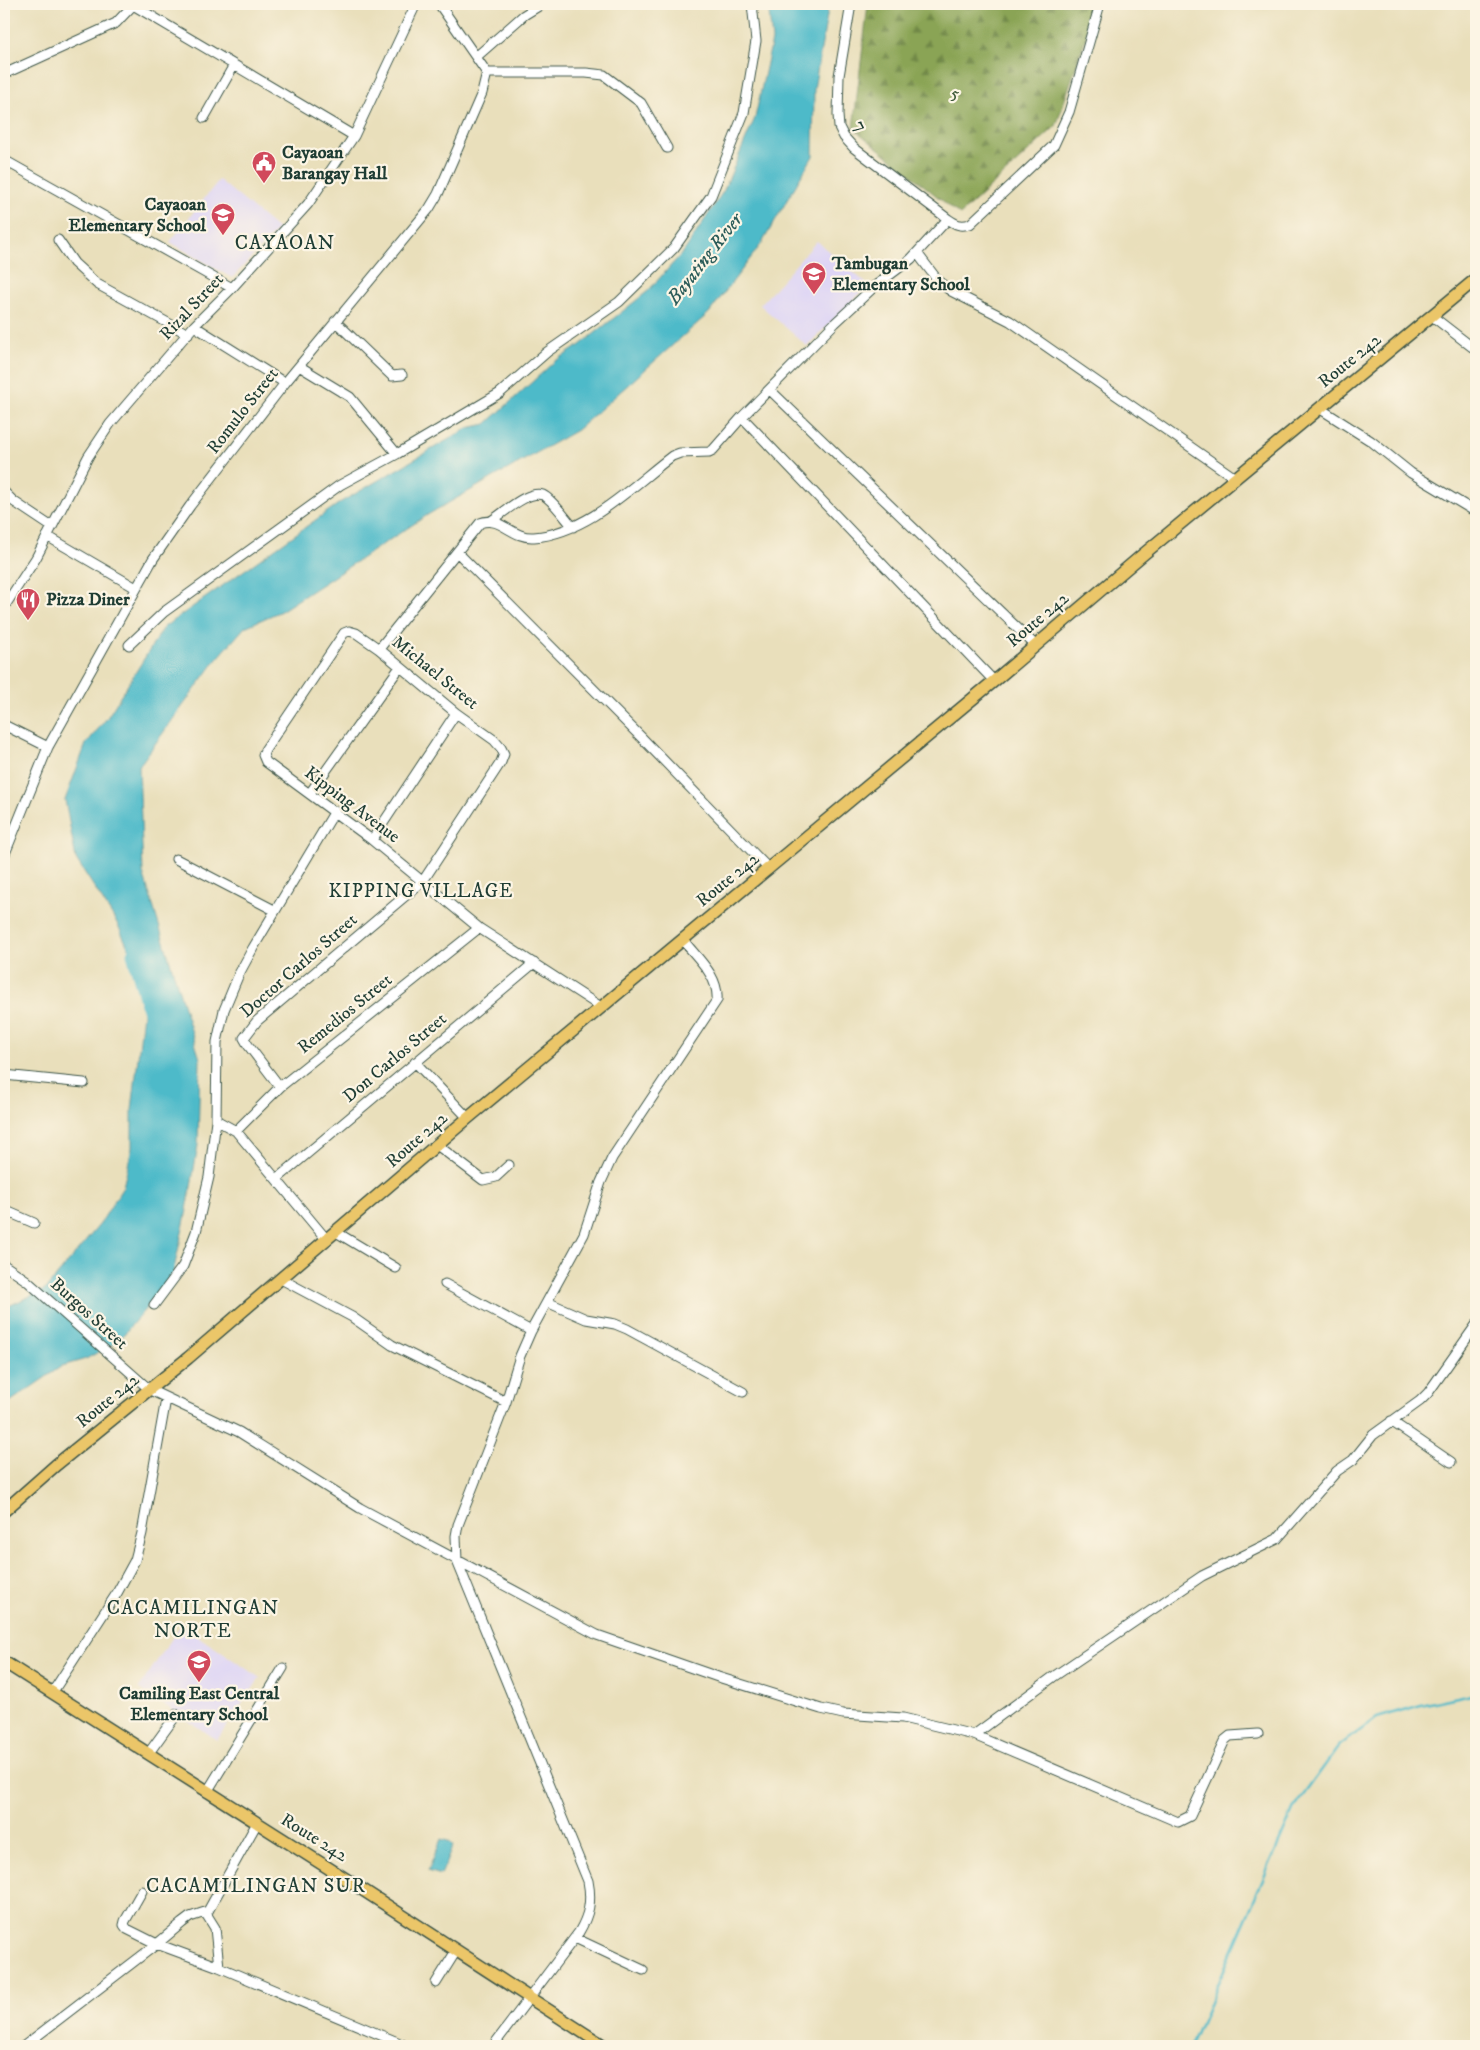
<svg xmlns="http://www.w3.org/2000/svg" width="1480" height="2050" viewBox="0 0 1480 2050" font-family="'IM FELL DW Pica',serif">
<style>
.built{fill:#ded5f5}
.forest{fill:url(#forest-firs);stroke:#547044}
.water{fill:#4ebac9;stroke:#367c7e}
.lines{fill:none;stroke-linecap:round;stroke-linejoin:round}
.stream{stroke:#4ebac9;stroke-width:2.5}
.river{stroke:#4ebac9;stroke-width:15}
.minor-casing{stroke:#3d5548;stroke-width:11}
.major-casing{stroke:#3d5548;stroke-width:14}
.minor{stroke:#fff;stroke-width:9}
.major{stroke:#ebc669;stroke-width:11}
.labels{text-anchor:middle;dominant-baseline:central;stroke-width:4.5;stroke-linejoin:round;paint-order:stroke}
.park-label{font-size:18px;fill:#435d3e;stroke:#fcf5e5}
.street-label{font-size:18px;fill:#1f3d34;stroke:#fcf5e5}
.poi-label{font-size:18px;font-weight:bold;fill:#1f3d34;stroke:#fcf5e5;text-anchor:start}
.water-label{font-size:19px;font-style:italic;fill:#2b5c59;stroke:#fcf5e5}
.neighbourhood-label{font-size:19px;letter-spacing:1px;fill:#1f3d34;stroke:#fcf5e5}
.quarter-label{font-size:20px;letter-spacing:1px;fill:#1f3d34;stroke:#fcf5e5}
</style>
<defs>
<pattern id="forest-firs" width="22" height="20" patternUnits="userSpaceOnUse" patternTransform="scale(1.25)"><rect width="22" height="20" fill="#8aa455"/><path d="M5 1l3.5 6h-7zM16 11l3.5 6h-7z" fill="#708747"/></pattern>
</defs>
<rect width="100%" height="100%" fill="#fcf5e5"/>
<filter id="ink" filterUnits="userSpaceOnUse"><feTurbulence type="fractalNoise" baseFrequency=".02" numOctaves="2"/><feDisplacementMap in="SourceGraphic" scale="10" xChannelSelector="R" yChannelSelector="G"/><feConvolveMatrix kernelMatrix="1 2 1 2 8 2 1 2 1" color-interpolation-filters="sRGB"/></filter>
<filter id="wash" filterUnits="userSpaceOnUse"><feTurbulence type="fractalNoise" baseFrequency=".0096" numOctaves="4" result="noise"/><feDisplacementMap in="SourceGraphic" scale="20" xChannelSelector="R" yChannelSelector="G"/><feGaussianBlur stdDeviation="1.12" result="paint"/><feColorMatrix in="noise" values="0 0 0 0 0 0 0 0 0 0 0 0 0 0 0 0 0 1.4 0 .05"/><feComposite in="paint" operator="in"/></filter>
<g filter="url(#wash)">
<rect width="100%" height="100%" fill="#e9dfbb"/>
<path class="built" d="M219,180L278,229L232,278L170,242Z
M817,241L868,285L807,346L760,305Z
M181,1625L260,1678L217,1740L139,1688Z"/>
<path class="forest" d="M868,4H1097L1056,126L960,215L853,128Z"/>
<path class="water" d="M768,4H829L814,89L813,156L762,243L709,313L577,430L429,514L281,611L245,627L217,659L139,766L143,873L200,1059L198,1145L187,1210L172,1278L118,1341L86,1359L62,1366L4,1406V1308L46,1289L100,1224L123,1187L132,1148V1110L146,987L117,923L76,859L65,800L86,744L107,718L164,627L341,502L468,428L486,424L554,362L580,345L648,291L685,250L724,190L755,118L772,40Z
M441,1839L448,1841L453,1845L441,1875L428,1871Z"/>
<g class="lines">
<path class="stream" d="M1191,2046L1294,1808L1339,1746L1377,1718L1421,1705L1476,1693"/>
<path class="river" d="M134,954L150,1012"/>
</g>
</g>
<g filter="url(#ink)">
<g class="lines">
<defs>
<path id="minor" d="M851,4L839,76L838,115L839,127L844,137L854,148L948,219C955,224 960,227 970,224L1054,145L1069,112L1100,4
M133,5L354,136
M476,57L524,15L542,4
M487,73H586L604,75L641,103L667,148
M4,74L116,23L134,4
M204,118L234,65
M4,160L232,288
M58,240L74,263L97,284L188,334
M917,253L939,282L951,291L1010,321L1235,478
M1432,316L1476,350
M335,321L392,376L402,375
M194,326L285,383
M299,366L350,397L397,454
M770,390L1035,645
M1319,408L1371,441L1411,473L1476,512
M742,417L994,681
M4,492L13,501L52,527
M491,521C504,513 527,490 543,495C552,499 566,519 573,527
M47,536L136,588
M457,552L641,737L769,869
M4,607L36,558L88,457L110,424L194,326L232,288L308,204L354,136L416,4
M129,645L164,612L340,485L397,454L500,393L547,352L619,302L674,248L711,196L744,113L756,41L752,4
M379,649L480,523C500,515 512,539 534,537C587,533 631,487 672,456L680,453L709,452L713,450L742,417L835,323L875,286L911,259L948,219
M4,725L48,747
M310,793L400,667
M372,840L456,713
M4,856L48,747L153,559L190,506L285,383L429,209L438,194L482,93L487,73L439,4
M176,859L274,910
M415,1062L468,1118
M4,1075L84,1083
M280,1087L248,1045L244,1038L257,1021L423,881L501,762L504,754L501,748L494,740L456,713L379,649L356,633L349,631L344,633L265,750L263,755L266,762L372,840L479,928L601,1007
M216,1120L236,1131L327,1240
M236,1131L280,1087L479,928
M437,1145L483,1180L496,1177L509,1165
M278,1178L534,963
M4,1210L34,1223
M336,1232L396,1268
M4,1265L26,1280L150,1390L239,1432L360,1508L597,1635L718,1677L821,1709L843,1714L903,1718L974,1735L1178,1822L1190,1816L1225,1740L1230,1736L1258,1734
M281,1279L352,1317L392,1345L506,1402
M445,1284L531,1331
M547,1302L586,1319L615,1324L627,1329L743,1392
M154,1305L183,1266L196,1232L209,1177L216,1120L217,1042L224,1010L239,974L253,948L335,811
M1391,1421L1451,1462
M52,1693L117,1593L135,1560L142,1533L166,1399
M974,1735L1053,1677L1202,1576L1277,1539L1337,1471L1353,1460L1373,1435L1420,1401L1428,1393L1476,1325
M148,1754L177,1714
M207,1792L283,1668
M142,1891L125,1921L124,1925L127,1929L157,1944L219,1967L402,2044
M205,1912L215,1928L219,1967
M575,1938L643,1970
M436,1983L456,1951
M24,2046L157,1944L182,1923L190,1917L208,1911L257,1823
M493,2046L579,1932C589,1915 592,1901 588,1881L457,1561L456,1536L458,1525L506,1402L520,1356L531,1331L584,1234L601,1182L612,1158L717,1000C719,976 697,958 683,940"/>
<path id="major" d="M4,1511L56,1465L188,1358L468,1118L994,681L1140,557L1476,279
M4,1662L363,1890L604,2046"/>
</defs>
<use href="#minor" class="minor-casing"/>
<use href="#major" class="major-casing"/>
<use href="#minor" class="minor"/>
<use href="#major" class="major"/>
</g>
</g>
<defs>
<symbol id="civic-pin" viewBox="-11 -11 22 30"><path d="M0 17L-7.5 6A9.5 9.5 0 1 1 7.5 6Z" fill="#d1495b" stroke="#fcf5e5"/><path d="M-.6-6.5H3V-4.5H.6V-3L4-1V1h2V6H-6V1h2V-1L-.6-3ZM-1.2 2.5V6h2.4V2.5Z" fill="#fff"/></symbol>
<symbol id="school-pin" viewBox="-11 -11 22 30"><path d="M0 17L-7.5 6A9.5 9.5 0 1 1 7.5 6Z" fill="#d1495b" stroke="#fcf5e5"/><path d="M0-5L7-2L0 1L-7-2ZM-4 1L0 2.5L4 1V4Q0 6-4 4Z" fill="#fff"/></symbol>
<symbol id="restaurant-pin" viewBox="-11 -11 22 30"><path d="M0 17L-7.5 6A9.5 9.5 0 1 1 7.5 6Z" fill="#d1495b" stroke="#fcf5e5"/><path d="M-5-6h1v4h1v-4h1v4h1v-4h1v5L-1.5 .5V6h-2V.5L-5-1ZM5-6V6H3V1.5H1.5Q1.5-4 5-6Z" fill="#fff"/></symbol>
</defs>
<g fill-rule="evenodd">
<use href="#civic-pin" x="250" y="149" width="28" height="38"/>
<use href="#school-pin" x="209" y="201" width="28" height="38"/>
<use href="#school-pin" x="800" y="260" width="28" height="38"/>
<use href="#restaurant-pin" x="14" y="586" width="28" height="38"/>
<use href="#school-pin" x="185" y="1648" width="28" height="38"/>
</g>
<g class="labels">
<g class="park-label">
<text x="955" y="94">5</text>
</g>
<g class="street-label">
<text transform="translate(860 126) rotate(60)">7</text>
<text transform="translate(192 307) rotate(-47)">Rizal Street</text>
<text transform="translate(1350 361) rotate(-39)">Route 242</text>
<text transform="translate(243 411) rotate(-52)">Romulo Street</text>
<text transform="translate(1038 620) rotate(-40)">Route 242</text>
<text transform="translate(435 673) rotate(39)">Michael Street</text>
<text transform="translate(352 805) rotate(37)">Kipping Avenue</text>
<text transform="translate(728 880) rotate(-39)">Route 242</text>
<text transform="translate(299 966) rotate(-41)">Doctor Carlos Street</text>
<text transform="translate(345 1014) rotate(-39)">Remedios Street</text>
<text transform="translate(395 1058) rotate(-40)">Don Carlos Street</text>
<text transform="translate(417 1140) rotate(-41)">Route 242</text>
<text transform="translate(89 1314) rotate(42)">Burgos Street</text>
<text transform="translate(108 1401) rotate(-39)">Route 242</text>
<text transform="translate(314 1838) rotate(32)">Route 242</text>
</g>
<g class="poi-label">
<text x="282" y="153">Cayaoan<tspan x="282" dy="21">Barangay Hall</tspan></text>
<text x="206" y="205" text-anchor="end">Cayaoan<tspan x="206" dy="21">Elementary School</tspan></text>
<text x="832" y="264">Tambugan<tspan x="832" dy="21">Elementary School</tspan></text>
<text x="46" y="600">Pizza Diner</text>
<text x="199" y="1694" text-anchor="middle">Camiling East Central<tspan x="199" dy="21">Elementary School</tspan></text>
</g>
<g class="water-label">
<text transform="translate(705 259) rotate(-52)">Bayating River</text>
</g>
<g class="neighbourhood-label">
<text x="421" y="891">KIPPING VILLAGE</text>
</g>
<g class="quarter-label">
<text x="285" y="243">CAYAOAN</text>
<text x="193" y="1608">CACAMILINGAN<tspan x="193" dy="23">NORTE</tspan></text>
<text x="256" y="1886">CACAMILINGAN SUR</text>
</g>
</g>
<rect width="1480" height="2050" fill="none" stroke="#fcf5e5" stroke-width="20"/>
</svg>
